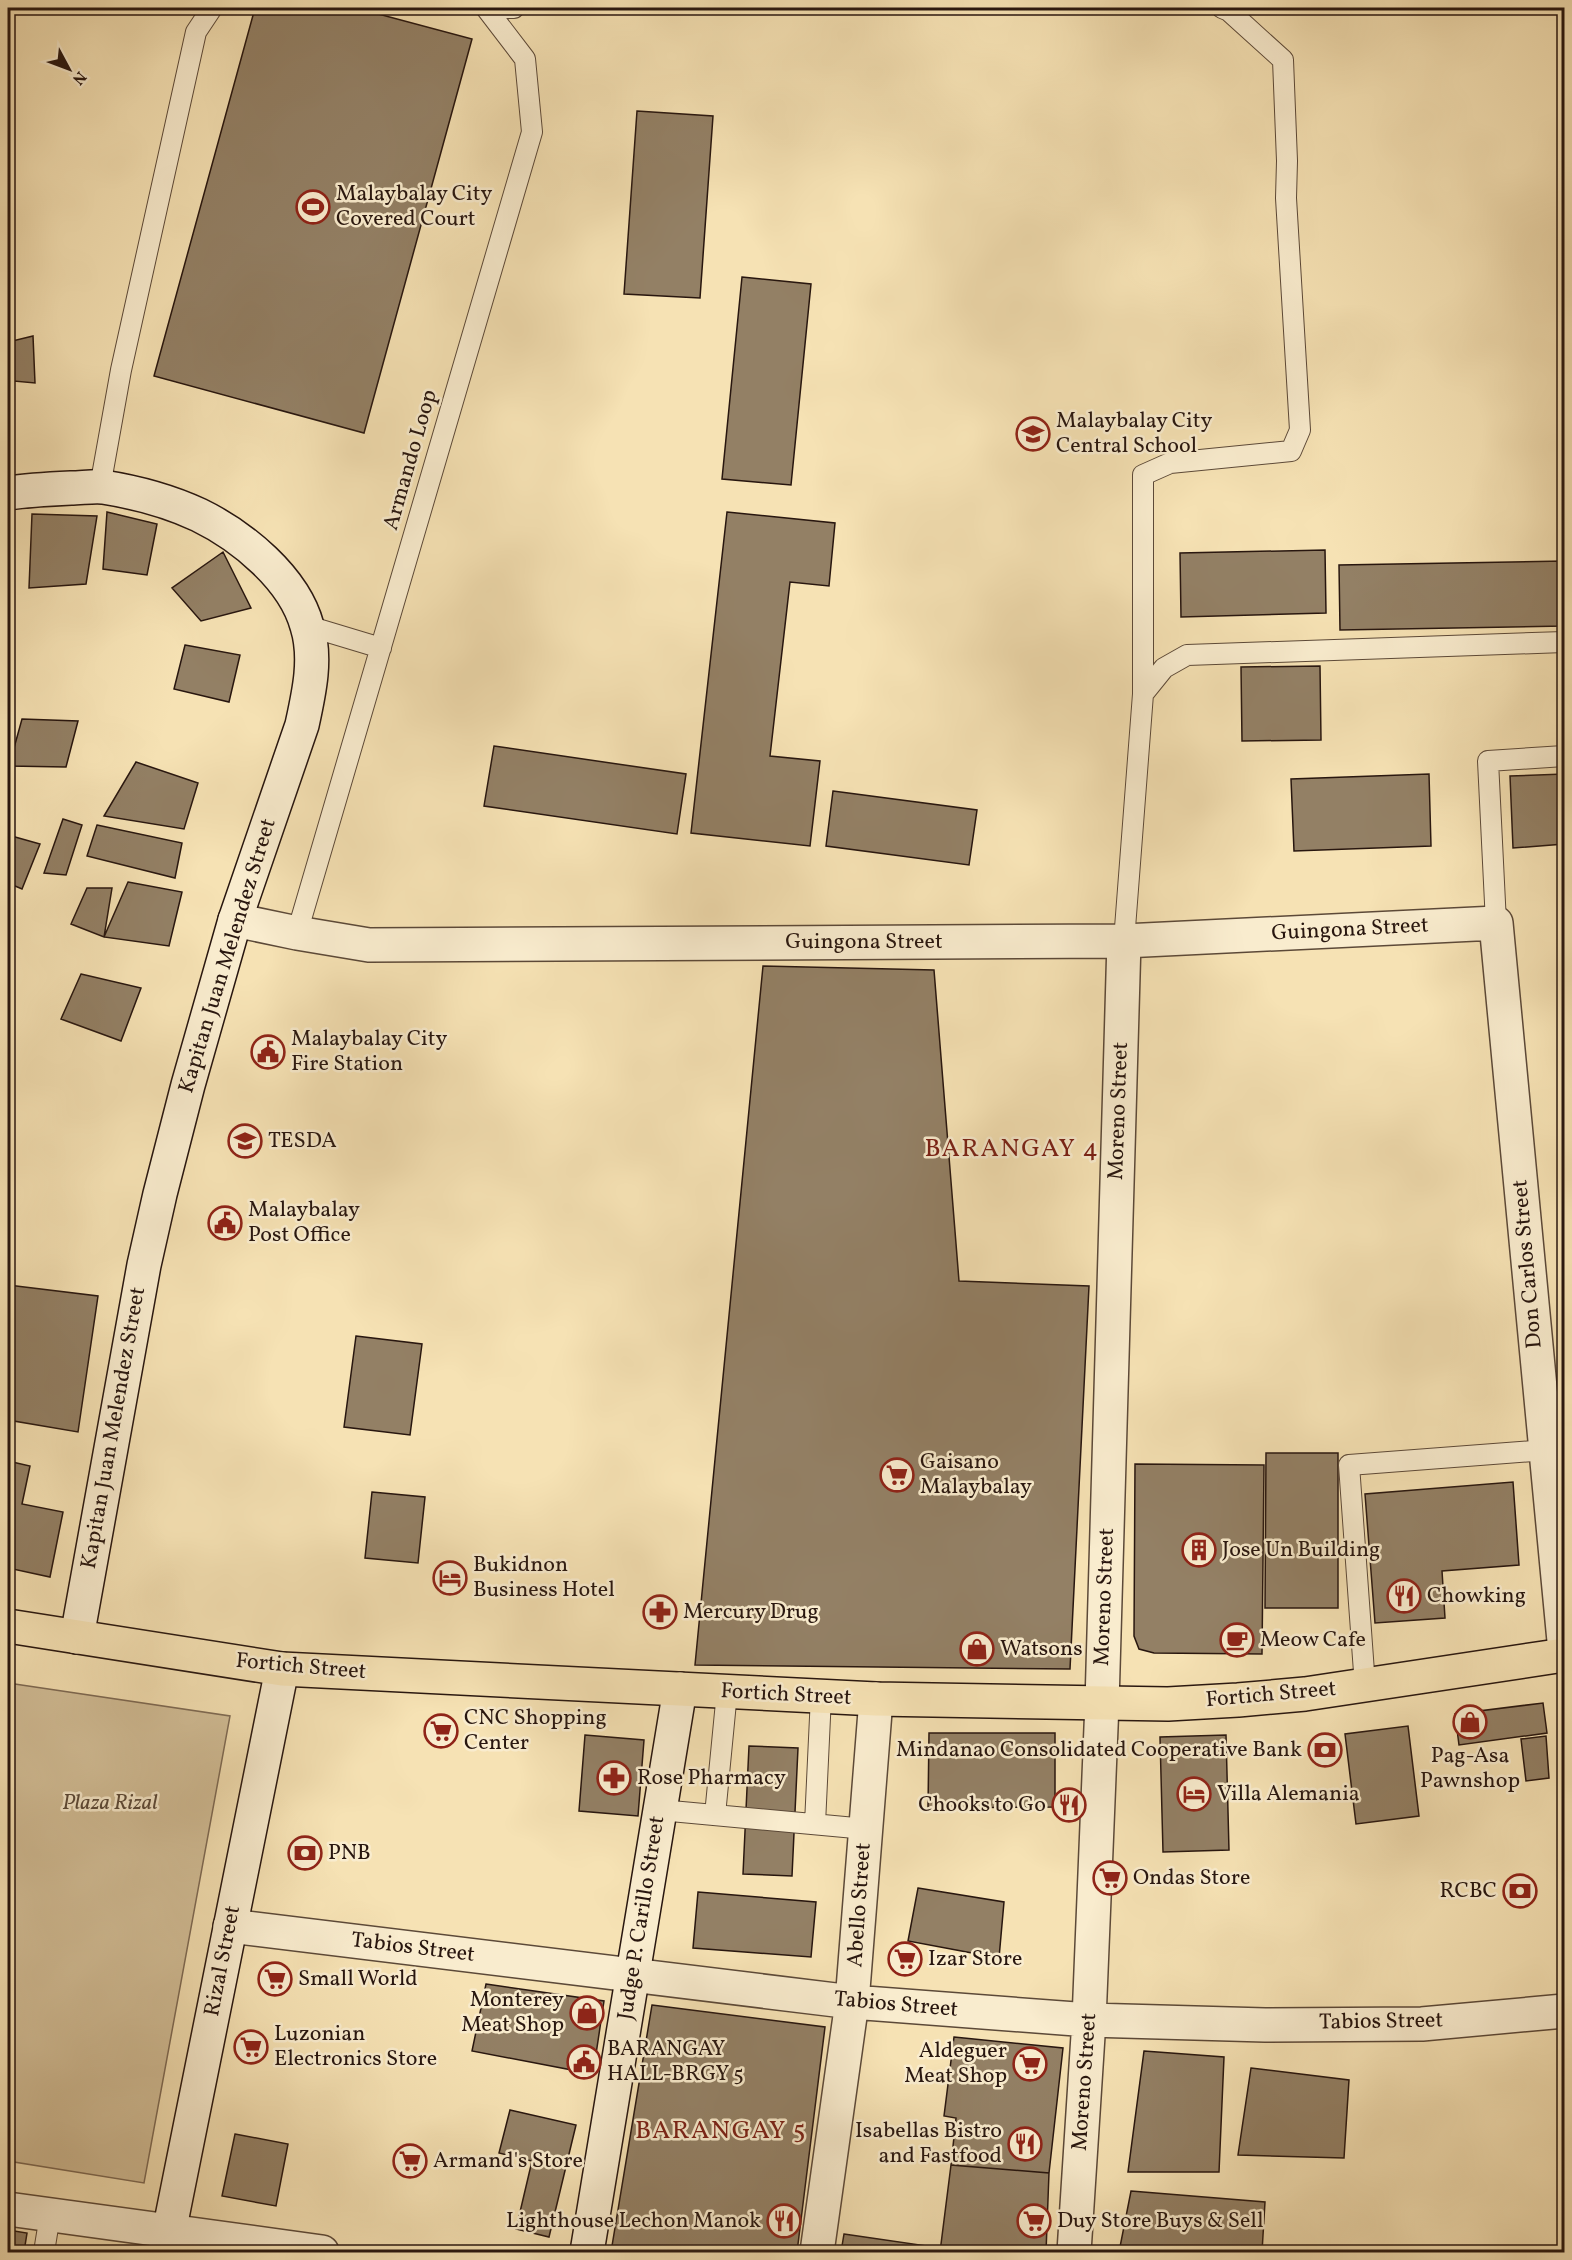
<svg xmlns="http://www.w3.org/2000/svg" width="1572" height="2260" viewBox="0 0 1572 2260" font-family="Vollkorn,serif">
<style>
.green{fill:#d3bf98;stroke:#7e6a54;stroke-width:1.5}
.building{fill:#938065;stroke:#28160f;stroke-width:1.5}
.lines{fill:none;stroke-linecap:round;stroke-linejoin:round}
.service-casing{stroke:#5c4938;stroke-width:22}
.minor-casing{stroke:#5c4938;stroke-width:36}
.tertiary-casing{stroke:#5c4938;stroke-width:36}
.secondary-casing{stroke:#28160f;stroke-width:36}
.trunk-casing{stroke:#28160f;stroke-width:36}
.service{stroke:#f9ecce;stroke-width:20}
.minor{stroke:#f9ecce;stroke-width:33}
.tertiary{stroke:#f9ecce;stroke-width:33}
.secondary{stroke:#f9ecce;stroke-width:33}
.trunk{stroke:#f6e2b4;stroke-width:33}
.labels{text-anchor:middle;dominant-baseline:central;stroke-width:5;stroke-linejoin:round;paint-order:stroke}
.poi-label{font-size:22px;fill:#28160f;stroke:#f9ecce;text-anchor:start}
.street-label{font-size:22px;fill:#28160f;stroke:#f9ecce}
.park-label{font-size:22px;font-style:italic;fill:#5b4938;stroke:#f9ecce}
.quarter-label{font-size:26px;letter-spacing:1.5px;fill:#7a1f14;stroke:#f9ecce}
</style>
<rect width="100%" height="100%" fill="#f6e2b4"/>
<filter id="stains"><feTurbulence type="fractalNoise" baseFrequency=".00333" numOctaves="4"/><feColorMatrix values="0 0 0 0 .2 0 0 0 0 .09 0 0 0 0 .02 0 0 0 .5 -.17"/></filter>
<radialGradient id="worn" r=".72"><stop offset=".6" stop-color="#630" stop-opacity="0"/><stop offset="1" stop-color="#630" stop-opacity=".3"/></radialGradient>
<path class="green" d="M8,1683L230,1716L144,2183L8,2161Z"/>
<path class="building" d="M255,8H356L472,39L364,433L154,376Z
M637,111L713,116L700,298L624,294Z
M742,277L811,284L791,485L722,479Z
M33,336L35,383L14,381V408H8V342Z
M107,512L157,524L147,575L103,569Z
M727,512L835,523L829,586L790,582L770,756L820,761L810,846L691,833Z
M32,514L97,516L86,584L29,588Z
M1325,550L1326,613L1181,617L1180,553Z
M223,552L251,608L201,621L172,588Z
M1564,561V626L1340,630L1339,565Z
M185,645L240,655L229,702L174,689Z
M1320,666L1321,740L1242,741L1241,667Z
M22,719L78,721L66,767L9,766Z
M494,746L686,774L677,834L484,806Z
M136,762L198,783L184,829L104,816Z
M1429,774L1431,846L1294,851L1291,779Z
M1564,774V844L1513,848L1510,776Z
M833,791L977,810L969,865L826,846Z
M63,819L82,825L66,875L44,873Z
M97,825L182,843L175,878L87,856Z
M8,835L40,844L22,889L8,883Z
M128,882L182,892L169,946L104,937Z
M87,888H112L104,937L71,924Z
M763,966L934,970L959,1281L1089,1286L1070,1669L695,1665Z
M81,974L141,988L121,1041L61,1019Z
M8,1285L98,1296L78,1432L8,1420Z
M356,1336L422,1344L410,1435L344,1427Z
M1266,1453H1338V1608H1265Z
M8,1461L30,1466L22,1504L63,1512L50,1577L8,1568Z
M1135,1464L1264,1465L1262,1654L1154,1653L1139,1649L1134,1636Z
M1513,1482L1519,1565L1442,1571L1445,1618L1375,1623L1365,1494Z
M372,1492L425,1497L418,1563L365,1558Z
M1543,1703L1547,1733L1459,1745L1455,1714Z
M1408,1726L1419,1816L1356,1824L1345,1734Z
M929,1733H1055V1807L928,1808Z
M585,1735L644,1740L638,1816L579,1811Z
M1226,1735L1229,1850L1163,1852L1160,1737Z
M1546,1736L1549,1778L1526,1781L1521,1739Z
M749,1746L798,1748L792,1876L743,1874Z
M918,1888L1004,1902L999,1958L908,1941Z
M698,1892L816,1902L811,1957L693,1948Z
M486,1984L604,2001L593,2074L472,2051Z
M652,2005L825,2027L797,2252H611Z
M954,2037L1063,2048L1049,2173L951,2165L956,2118L944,2116Z
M1144,2051L1224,2057L1219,2172H1128Z
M1251,2068L1349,2080L1344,2158L1238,2155Z
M510,2110L576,2125L549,2237L516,2229L532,2161L499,2153Z
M235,2134L288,2144L276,2206L222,2196Z
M951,2165L1049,2173L1046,2252H940Z
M1131,2191L1265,2202L1262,2252H1119Z
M8,2230L27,2233L24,2252H8Z
M844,2234L941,2248L940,2252H841Z"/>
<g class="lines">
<defs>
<path id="service" d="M488,8H514
M100,487L121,370L196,32L212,8
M308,626L381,648
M1143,694V475L1170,463L1291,451L1300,430L1286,198L1287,161L1283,60L1229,11L1222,8
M1496,923L1488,761L1564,756
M297,933L532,132L525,59L486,8
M1124,941L1143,694L1164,668L1187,655L1564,642
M1365,1686L1349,1465L1546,1450
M660,1810L866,1829
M715,1815L727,1692
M815,1824L821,1696
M44,2252L50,2215"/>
<path id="minor" d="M235,920L297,933L369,945L1124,941L1496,923L1564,1641
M230,1926L852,2002L1089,2020L1265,2025L1422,2024L1564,2011
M817,2252L852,2002L876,1699
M1074,2252L1089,2020L1102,1703L1124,941"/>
<path id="tertiary" d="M8,2209L322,2252"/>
<path id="secondary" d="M8,493C29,490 50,489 71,488C81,488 93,486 103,487C135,492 169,501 199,515C242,536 294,578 307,626C317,658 309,693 302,725L235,920L188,1085L160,1194L144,1265L77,1637
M165,2252L282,1669
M587,2252L680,1689"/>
<path id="trunk" d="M8,1626L282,1669L876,1699L1168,1704L1238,1700L1305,1694L1564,1655"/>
</defs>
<use href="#service" class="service-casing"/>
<use href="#minor" class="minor-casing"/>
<use href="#tertiary" class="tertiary-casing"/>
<use href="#secondary" class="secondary-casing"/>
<use href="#trunk" class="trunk-casing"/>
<use href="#service" class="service"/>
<use href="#minor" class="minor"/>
<use href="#tertiary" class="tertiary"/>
<use href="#secondary" class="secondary"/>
<use href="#trunk" class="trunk"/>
</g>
<defs>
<symbol id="stadium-ring" viewBox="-11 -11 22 22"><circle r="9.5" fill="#f9ecce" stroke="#8f2418" stroke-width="1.5"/><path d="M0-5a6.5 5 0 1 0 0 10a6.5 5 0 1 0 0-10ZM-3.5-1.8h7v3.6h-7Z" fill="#8f2418"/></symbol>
<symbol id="school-ring" viewBox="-11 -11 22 22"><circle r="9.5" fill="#f9ecce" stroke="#8f2418" stroke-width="1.5"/><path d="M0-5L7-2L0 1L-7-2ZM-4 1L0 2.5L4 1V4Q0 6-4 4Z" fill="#8f2418"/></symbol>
<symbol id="civic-ring" viewBox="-11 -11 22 22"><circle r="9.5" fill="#f9ecce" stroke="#8f2418" stroke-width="1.5"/><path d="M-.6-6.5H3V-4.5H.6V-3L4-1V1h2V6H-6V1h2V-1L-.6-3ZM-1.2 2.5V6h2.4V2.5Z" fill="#8f2418"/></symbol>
<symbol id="supermarket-ring" viewBox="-11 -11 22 22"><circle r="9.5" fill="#f9ecce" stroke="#8f2418" stroke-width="1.5"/><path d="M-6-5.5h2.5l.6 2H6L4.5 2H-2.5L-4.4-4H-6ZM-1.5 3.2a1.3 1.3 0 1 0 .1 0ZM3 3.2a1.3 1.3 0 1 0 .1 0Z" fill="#8f2418"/></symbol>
<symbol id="building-ring" viewBox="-11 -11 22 22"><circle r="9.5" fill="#f9ecce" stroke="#8f2418" stroke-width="1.5"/><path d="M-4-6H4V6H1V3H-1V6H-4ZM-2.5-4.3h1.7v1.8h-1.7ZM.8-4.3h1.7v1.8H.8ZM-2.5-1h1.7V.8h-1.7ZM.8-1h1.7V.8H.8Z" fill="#8f2418"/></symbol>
<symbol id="hotel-ring" viewBox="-11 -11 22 22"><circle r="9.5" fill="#f9ecce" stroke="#8f2418" stroke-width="1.5"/><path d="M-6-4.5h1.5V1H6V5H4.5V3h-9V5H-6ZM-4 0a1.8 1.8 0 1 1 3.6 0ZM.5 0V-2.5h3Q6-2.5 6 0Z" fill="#8f2418"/></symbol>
<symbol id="restaurant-ring" viewBox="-11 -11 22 22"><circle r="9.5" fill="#f9ecce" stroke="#8f2418" stroke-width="1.5"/><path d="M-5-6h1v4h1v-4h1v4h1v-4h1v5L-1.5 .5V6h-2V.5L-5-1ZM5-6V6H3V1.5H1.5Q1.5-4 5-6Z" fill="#8f2418"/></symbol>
<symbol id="pharmacy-ring" viewBox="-11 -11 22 22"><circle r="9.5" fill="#f9ecce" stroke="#8f2418" stroke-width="1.5"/><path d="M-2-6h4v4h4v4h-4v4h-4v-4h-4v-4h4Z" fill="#8f2418"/></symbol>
<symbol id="cafe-ring" viewBox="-11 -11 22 22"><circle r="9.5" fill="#f9ecce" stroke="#8f2418" stroke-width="1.5"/><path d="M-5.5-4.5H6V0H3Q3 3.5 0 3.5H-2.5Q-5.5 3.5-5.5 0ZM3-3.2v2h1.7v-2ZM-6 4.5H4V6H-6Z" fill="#8f2418"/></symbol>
<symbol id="shop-ring" viewBox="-11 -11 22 22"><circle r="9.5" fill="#f9ecce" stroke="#8f2418" stroke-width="1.5"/><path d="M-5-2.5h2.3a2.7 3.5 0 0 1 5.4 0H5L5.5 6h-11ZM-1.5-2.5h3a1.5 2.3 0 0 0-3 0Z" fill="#8f2418"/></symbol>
<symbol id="bank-ring" viewBox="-11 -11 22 22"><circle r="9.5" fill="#f9ecce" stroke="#8f2418" stroke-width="1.5"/><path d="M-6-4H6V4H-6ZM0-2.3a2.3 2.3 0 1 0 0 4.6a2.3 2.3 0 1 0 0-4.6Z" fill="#8f2418"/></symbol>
</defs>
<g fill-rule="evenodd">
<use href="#stadium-ring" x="294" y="188" width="38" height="38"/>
<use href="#school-ring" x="1014" y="415" width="38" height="38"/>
<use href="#civic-ring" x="249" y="1033" width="38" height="38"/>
<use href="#school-ring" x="226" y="1122" width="38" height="38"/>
<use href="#civic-ring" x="206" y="1204" width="38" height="38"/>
<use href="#supermarket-ring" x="878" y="1456" width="38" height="38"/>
<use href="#building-ring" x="1180" y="1531" width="38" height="38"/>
<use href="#hotel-ring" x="431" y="1559" width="38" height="38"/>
<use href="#restaurant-ring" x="1385" y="1577" width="38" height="38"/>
<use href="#pharmacy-ring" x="641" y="1593" width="38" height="38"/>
<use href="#cafe-ring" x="1218" y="1621" width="38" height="38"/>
<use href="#shop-ring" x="958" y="1630" width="38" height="38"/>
<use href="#shop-ring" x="1451" y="1703" width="38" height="38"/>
<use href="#supermarket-ring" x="422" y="1712" width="38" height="38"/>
<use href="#bank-ring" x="1306" y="1731" width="38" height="38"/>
<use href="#pharmacy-ring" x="595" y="1759" width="38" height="38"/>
<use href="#hotel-ring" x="1175" y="1775" width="38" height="38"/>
<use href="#restaurant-ring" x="1050" y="1786" width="38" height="38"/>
<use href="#bank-ring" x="286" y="1834" width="38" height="38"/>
<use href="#supermarket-ring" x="1091" y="1859" width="38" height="38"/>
<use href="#bank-ring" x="1501" y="1872" width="38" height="38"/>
<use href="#supermarket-ring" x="886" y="1940" width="38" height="38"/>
<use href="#supermarket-ring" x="256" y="1960" width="38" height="38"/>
<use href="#shop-ring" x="568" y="1994" width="38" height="38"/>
<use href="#supermarket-ring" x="232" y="2028" width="38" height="38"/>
<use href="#civic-ring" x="565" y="2043" width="38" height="38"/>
<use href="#supermarket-ring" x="1011" y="2045" width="38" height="38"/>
<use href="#restaurant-ring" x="1006" y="2125" width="38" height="38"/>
<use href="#supermarket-ring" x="391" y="2142" width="38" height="38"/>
<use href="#restaurant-ring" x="765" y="2202" width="38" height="38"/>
<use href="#supermarket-ring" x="1015" y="2202" width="38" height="38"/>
</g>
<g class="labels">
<g class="poi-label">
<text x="336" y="194">Malaybalay City<tspan x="336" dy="25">Covered Court</tspan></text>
<text x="1056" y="421">Malaybalay City<tspan x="1056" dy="25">Central School</tspan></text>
<text x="291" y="1039">Malaybalay City<tspan x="291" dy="25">Fire Station</tspan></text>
<text x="268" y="1141">TESDA</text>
<text x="248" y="1210">Malaybalay<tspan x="248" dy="25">Post Office</tspan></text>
<text x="920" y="1462">Gaisano<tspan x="920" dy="25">Malaybalay</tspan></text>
<text x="1222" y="1550">Jose Un Building</text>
<text x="473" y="1565">Bukidnon<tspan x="473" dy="25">Business Hotel</tspan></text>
<text x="1427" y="1596">Chowking</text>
<text x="683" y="1612">Mercury Drug</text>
<text x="1260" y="1640">Meow Cafe</text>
<text x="1000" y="1649">Watsons</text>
<text x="464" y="1718">CNC Shopping<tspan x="464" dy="25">Center</tspan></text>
<text x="1302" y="1750" text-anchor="end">Mindanao Consolidated Cooperative Bank</text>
<text x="1470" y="1756" text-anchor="middle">Pag-Asa<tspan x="1470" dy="25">Pawnshop</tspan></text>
<text x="637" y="1778">Rose Pharmacy</text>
<text x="1217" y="1794">Villa Alemania</text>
<text x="1046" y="1805" text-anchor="end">Chooks to Go</text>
<text x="328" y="1853">PNB</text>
<text x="1133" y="1878">Ondas Store</text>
<text x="1497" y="1891" text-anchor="end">RCBC</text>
<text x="928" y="1959">Izar Store</text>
<text x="298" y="1979">Small World</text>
<text x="564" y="2000" text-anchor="end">Monterey<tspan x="564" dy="25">Meat Shop</tspan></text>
<text x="274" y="2034">Luzonian<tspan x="274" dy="25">Electronics Store</tspan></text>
<text x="607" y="2049">BARANGAY<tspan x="607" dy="25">HALL-BRGY 5</tspan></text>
<text x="1007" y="2051" text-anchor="end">Aldeguer<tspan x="1007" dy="25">Meat Shop</tspan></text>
<text x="1002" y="2131" text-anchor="end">Isabellas Bistro<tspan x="1002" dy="25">and Fastfood</tspan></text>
<text x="433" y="2161">Armand's Store</text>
<text x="761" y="2221" text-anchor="end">Lighthouse Lechon Manok</text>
<text x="1057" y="2221">Duy Store Buys &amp; Sell</text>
</g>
<g class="street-label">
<text transform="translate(411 460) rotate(-74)">Armando Loop</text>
<text transform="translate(1350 930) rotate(-3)">Guingona Street</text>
<text x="864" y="942">Guingona Street</text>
<text transform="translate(228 956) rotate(-73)">Kapitan Juan Melendez Street</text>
<text transform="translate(1119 1111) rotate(-88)">Moreno Street</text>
<text transform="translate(1528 1264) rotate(-95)">Don Carlos Street</text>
<text transform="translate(114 1428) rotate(-80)">Kapitan Juan Melendez Street</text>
<text transform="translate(1105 1597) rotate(-88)">Moreno Street</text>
<text transform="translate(301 1667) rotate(5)">Fortich Street</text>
<text transform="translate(786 1695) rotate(3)">Fortich Street</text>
<text transform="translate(1271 1695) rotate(-5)">Fortich Street</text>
<text transform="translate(860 1905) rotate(-86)">Abello Street</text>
<text transform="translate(642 1918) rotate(-81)">Judge P. Carillo Street</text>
<text transform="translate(413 1948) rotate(7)">Tabios Street</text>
<text transform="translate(223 1961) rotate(-79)">Rizal Street</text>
<text transform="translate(896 2005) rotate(5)">Tabios Street</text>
<text transform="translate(1381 2022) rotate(-1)">Tabios Street</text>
<text transform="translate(1085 2082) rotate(-86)">Moreno Street</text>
</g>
<g class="park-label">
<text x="110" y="1803">Plaza Rizal</text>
</g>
<g class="quarter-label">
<text x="1012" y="1149">BARANGAY 4</text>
<text x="721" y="2131">BARANGAY 5</text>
</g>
</g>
<rect width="1572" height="2260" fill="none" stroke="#f6e2b4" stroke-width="30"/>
<rect x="9" y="9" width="1554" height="2242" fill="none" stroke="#28160f" stroke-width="3"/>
<rect x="15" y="15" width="1542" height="2230" fill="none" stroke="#28160f" stroke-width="1.5"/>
<g transform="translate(69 69) rotate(131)" stroke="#f9ecce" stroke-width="4.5" paint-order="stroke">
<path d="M0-4.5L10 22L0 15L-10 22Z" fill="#28160f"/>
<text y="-9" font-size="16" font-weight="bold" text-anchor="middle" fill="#28160f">N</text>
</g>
<rect width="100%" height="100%" filter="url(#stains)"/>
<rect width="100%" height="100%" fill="url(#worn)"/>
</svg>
